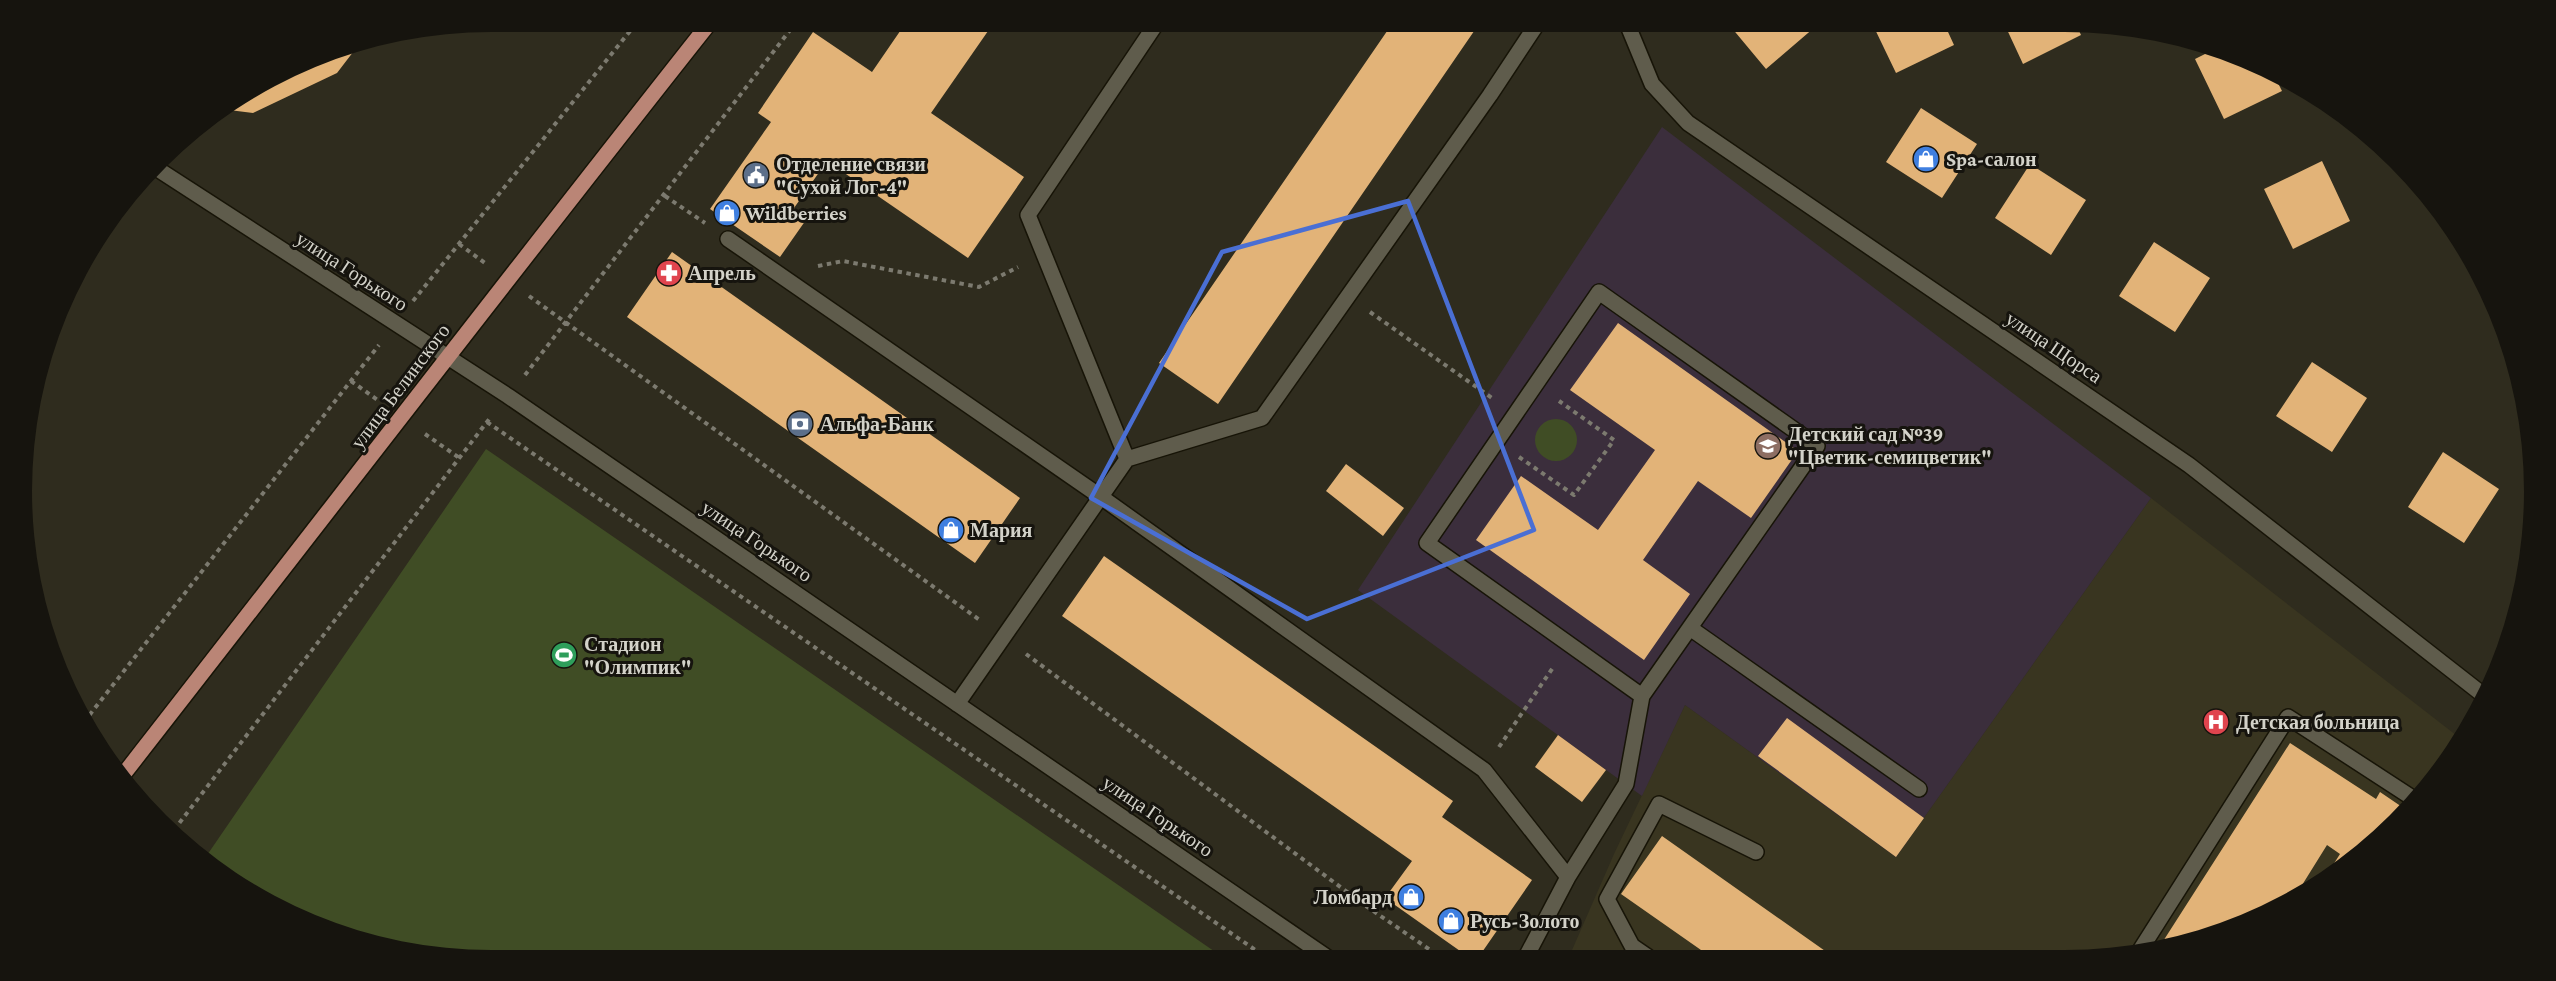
<svg xmlns="http://www.w3.org/2000/svg" width="2556" height="981" viewBox="0 0 2556 981" font-family="'Crimson Pro',serif">
<style>
.built{fill:#393520}
.education{fill:#3b2e3c}
.green{fill:#404d25}
.building{fill:#e2b378}
.lines{fill:none;stroke-linecap:round;stroke-linejoin:round}
.minor-casing{stroke:#171407;stroke-width:18}
.major-casing{stroke:#171407;stroke-width:18}
.path{stroke:#7c7a6f;stroke-width:4;stroke-dasharray:4.5 4.5;stroke-linecap:butt}
.minor{stroke:#5f5c4c;stroke-width:15}
.major{stroke:#ba8576;stroke-width:15}
.marked{fill:none;stroke:#4a6fd4;stroke-width:4.5;stroke-linejoin:round}
.labels{text-anchor:middle;dominant-baseline:central;stroke-width:6;stroke-linejoin:round;paint-order:stroke}
.poi-label{font-size:20px;font-weight:bold;fill:#d3d2c9;stroke:#16140e;text-anchor:start}
.street-label{font-size:20px;fill:#d3d2c9;stroke:#16140e}
</style>
<rect width="100%" height="100%" fill="#2f2c1e"/>
<path class="built" d="M2151,498L2461,739L2456,751L2375,843L2273,912L2127,956L1569,957L1614,854L1685,705L1896,857Z"/>
<path class="education" d="M1662,127L2151,498L1896,857L1685,705L1642,796L1358,590Z"/>
<path class="green" d="M1535 440a21 21 0 1 1 42 0a21 21 0 1 1-42 0Z
M486,449L1224,958L490,960L369,944L283,912L205,863L203,861Z"/>
<path class="building" d="M907,21H995L931,113L1024,177L968,258L827,161L794,208L808,217L780,257L710,209L771,122L758,113L813,32L872,72Z
M1394,21H1481L1218,404L1159,363Z
M1726,21H1810L1815,27L1766,69Z
M1871,21H1943L1954,45L1896,73Z
M2003,21L2075,22L2081,35L2023,64Z
M360,43L337,73L253,113L221,109L256,84L339,46Z
M2217,48L2271,69L2282,91L2224,119L2195,59Z
M1921,108L1977,144L1942,198L1886,162Z
M2322,161L2350,221L2293,249L2264,189Z
M2030,164L2086,200L2051,255L1995,218Z
M2154,242L2210,278L2175,332L2119,296Z
M672,252L1020,498L975,563L627,317Z
M1618,323L1798,451L1751,518L1698,481L1643,560L1690,594L1644,660L1476,540L1521,476L1598,530L1655,450L1570,390Z
M2312,362L2367,398L2332,452L2276,416Z
M2443,452L2499,489L2464,543L2408,507Z
M1346,464L1404,508L1383,536L1326,491Z
M1104,556L1453,801L1442,817L1532,880L1478,958H1470L1385,898L1412,861L1062,616Z
M1787,718L1924,818L1896,857L1758,756Z
M1558,735L1606,770L1582,802L1535,767Z
M2290,743L2376,799L2380,792L2405,809L2375,843L2326,876L2340,854L2327,845L2294,898L2273,912L2160,946Z
M1662,836L1828,953L1825,957H1711L1621,894Z"/>
<g class="lines">
<defs>
<path id="minor" d="M1626,21L1652,84L1688,123L2189,465L2482,694
M156,168L508,396L1328,958
M728,239L1101,497L1484,770L1568,877L1526,957
M1127,459L1028,215L1158,21
M1690,628L1919,789
M957,704L1127,459L1262,418L1490,95L1539,21
M1568,877L1626,784L1642,696L1817,446L1599,292L1427,543L1642,696
M2139,952L2288,717L2414,799
M1648,957L1632,946L1607,899L1659,804L1756,852"/>
<path id="major" d="M123,775C319,524 513,271 711,21"/>
</defs>
<use href="#minor" class="minor-casing"/>
<use href="#major" class="major-casing"/>
<path class="path" d="M665,196L705,223
M459,244L485,263
M818,266L843,261L979,287L1018,267
M529,296L981,621
M413,301L638,21
M1370,312L1492,398
M525,375L797,21
M351,381L379,401
M487,422L1267,958
M425,434L458,457
M1519,457L1574,495L1614,440L1559,401
M1026,654L1366,906L1442,958
M84,722L379,345
M1499,747L1554,666
M174,830L490,418"/>
<use href="#minor" class="minor"/>
<use href="#major" class="major"/>
</g>
<path class="marked" d="M1408,201L1534,530L1307,619L1091,498L1222,252Z"/>
<defs>
<symbol id="shop-disc" viewBox="-11 -11 22 22"><circle r="9.5" fill="#3f7fe0" stroke="#16140e"/><path d="M-5-2.5h2.3a2.7 3.5 0 0 1 5.4 0H5L5.5 6h-11ZM-1.5-2.5h3a1.5 2.3 0 0 0-3 0Z" fill="#fff"/></symbol>
<symbol id="civic-disc" viewBox="-11 -11 22 22"><circle r="9.5" fill="#5c6f8a" stroke="#16140e"/><path d="M-.6-6.5H3V-4.5H.6V-3L4-1V1h2V6H-6V1h2V-1L-.6-3ZM-1.2 2.5V6h2.4V2.5Z" fill="#fff"/></symbol>
<symbol id="pharmacy-disc" viewBox="-11 -11 22 22"><circle r="9.5" fill="#e0444e" stroke="#16140e"/><path d="M-2-6h4v4h4v4h-4v4h-4v-4h-4v-4h4Z" fill="#fff"/></symbol>
<symbol id="bank-disc" viewBox="-11 -11 22 22"><circle r="9.5" fill="#5c6f8a" stroke="#16140e"/><path d="M-6-4H6V4H-6ZM0-2.3a2.3 2.3 0 1 0 0 4.6a2.3 2.3 0 1 0 0-4.6Z" fill="#fff"/></symbol>
<symbol id="school-disc" viewBox="-11 -11 22 22"><circle r="9.5" fill="#8d6e63" stroke="#16140e"/><path d="M0-5L7-2L0 1L-7-2ZM-4 1L0 2.5L4 1V4Q0 6-4 4Z" fill="#fff"/></symbol>
<symbol id="stadium-disc" viewBox="-11 -11 22 22"><circle r="9.5" fill="#2e9e5b" stroke="#16140e"/><path d="M0-5a6.5 5 0 1 0 0 10a6.5 5 0 1 0 0-10ZM-3.5-1.8h7v3.6h-7Z" fill="#fff"/></symbol>
<symbol id="hospital-disc" viewBox="-11 -11 22 22"><circle r="9.5" fill="#e0444e" stroke="#16140e"/><path d="M-5-5h3v3.5h4V-5h3V5h-3V1.5h-4V5h-3Z" fill="#fff"/></symbol>
</defs>
<g fill-rule="evenodd">
<use href="#shop-disc" x="1911" y="144" width="30" height="30"/>
<use href="#civic-disc" x="741" y="160" width="30" height="30"/>
<use href="#shop-disc" x="712" y="198" width="30" height="30"/>
<use href="#pharmacy-disc" x="654" y="258" width="30" height="30"/>
<use href="#bank-disc" x="785" y="409" width="30" height="30"/>
<use href="#school-disc" x="1753" y="431" width="30" height="30"/>
<use href="#shop-disc" x="936" y="515" width="30" height="30"/>
<use href="#stadium-disc" x="549" y="640" width="30" height="30"/>
<use href="#hospital-disc" x="2201" y="707" width="30" height="30"/>
<use href="#shop-disc" x="1396" y="882" width="30" height="30"/>
<use href="#shop-disc" x="1436" y="906" width="30" height="30"/>
</g>
<g class="labels">
<g class="poi-label">
<text x="1946" y="159">Spa-салон</text>
<text x="776" y="164">Отделение связи<tspan x="776" dy="23">"Сухой Лог-4"</tspan></text>
<text x="746" y="213">Wildberries</text>
<text x="688" y="273">Апрель</text>
<text x="820" y="424">Альфа-Банк</text>
<text x="1788" y="434">Детский сад №39<tspan x="1788" dy="23">"Цветик-семицветик"</tspan></text>
<text x="970" y="530">Мария</text>
<text x="584" y="644">Стадион<tspan x="584" dy="23">"Олимпик"</tspan></text>
<text x="2236" y="722">Детская больница</text>
<text x="1392" y="897" text-anchor="end">Ломбард</text>
<text x="1470" y="921">Русь-Золото</text>
</g>
<g class="street-label">
<text transform="translate(352 271) rotate(33)">улица Горького</text>
<text transform="translate(2054 347) rotate(34)">улица Щорса</text>
<text transform="translate(400 386) rotate(-53)">улица Белинского</text>
<text transform="translate(757 541) rotate(34)">улица Горького</text>
<text transform="translate(1158 816) rotate(34)">улица Горького</text>
</g>
</g>
<path d="M0 0H2556V981H0ZM491 32H2065A459 459 0 0 1 2524 491V491A459 459 0 0 1 2065 950H491A459 459 0 0 1 32 491V491A459 459 0 0 1 491 32Z" fill="#16140e" fill-rule="evenodd"/>
</svg>
